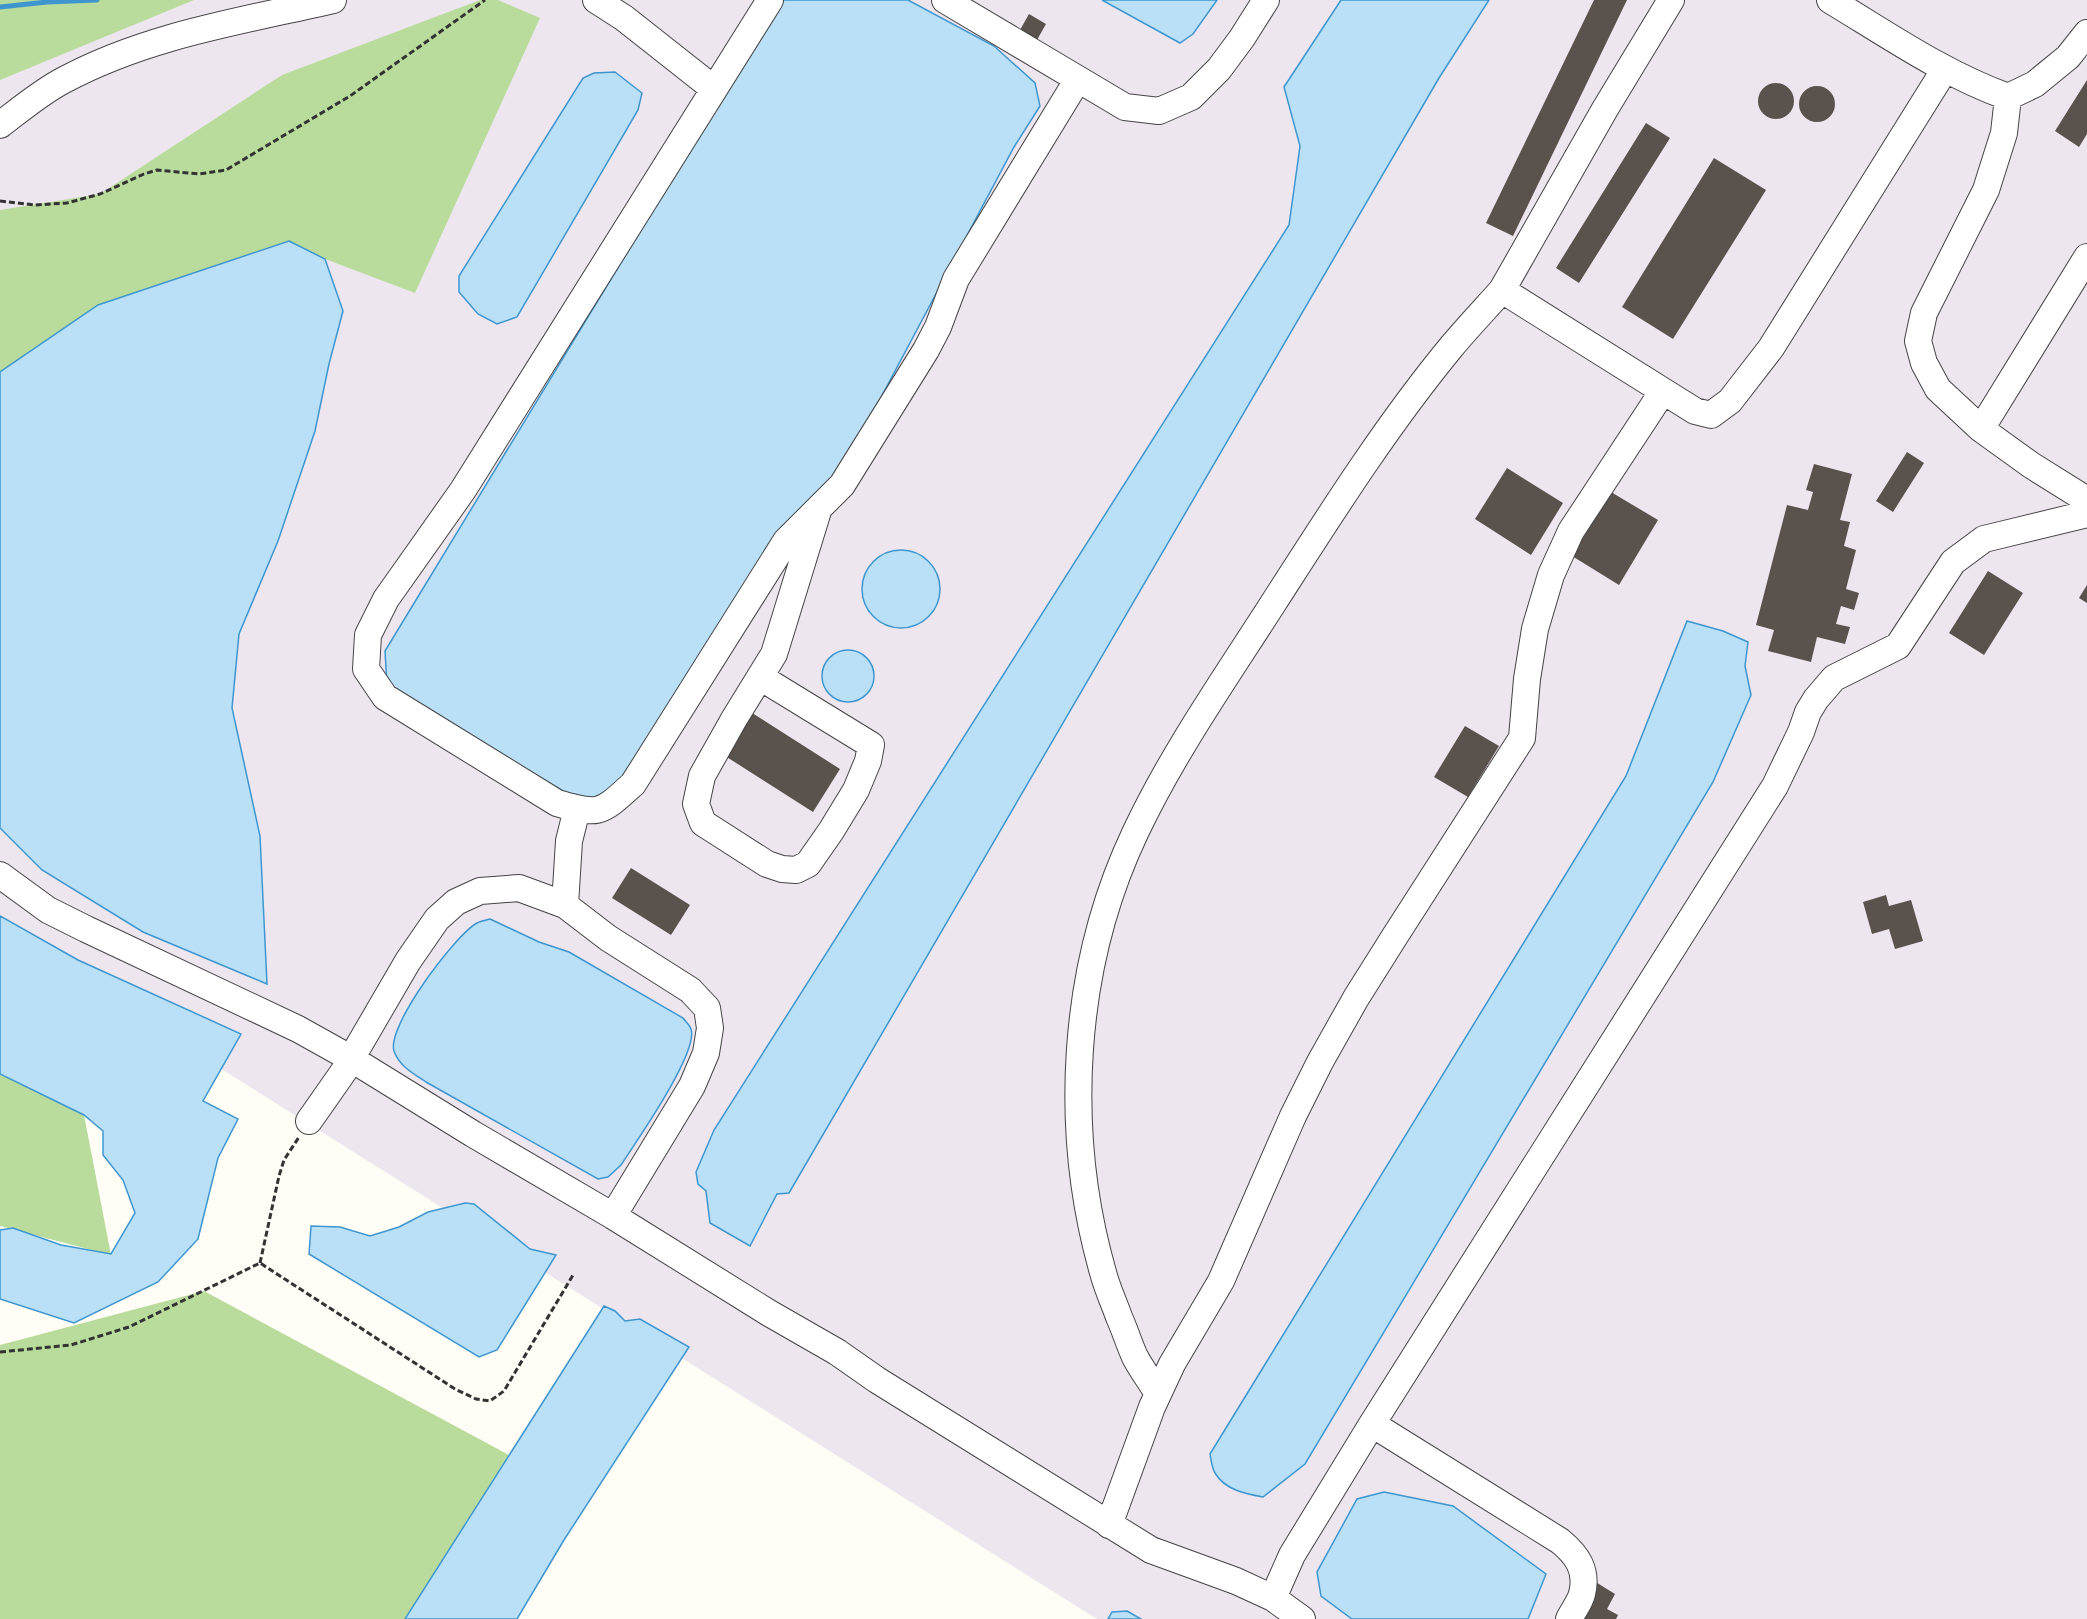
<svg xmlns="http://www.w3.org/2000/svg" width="2087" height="1619" viewBox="0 0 2087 1619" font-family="Literata,serif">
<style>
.industrial{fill:#eee6ef}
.forest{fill:#b9dc9c}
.water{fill:#b9e0f7;stroke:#3f96cf;stroke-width:1.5}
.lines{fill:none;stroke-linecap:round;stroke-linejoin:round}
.stream{stroke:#3f96cf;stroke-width:5}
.building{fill:#5a524d}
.minor-casing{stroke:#444;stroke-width:28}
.path{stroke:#333;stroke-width:3;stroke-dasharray:6 3;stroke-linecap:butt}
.minor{stroke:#fff;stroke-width:26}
</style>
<rect width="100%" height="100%" fill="#fffdf5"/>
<path class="industrial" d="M0,0H2087V1619H1097L0,930Z"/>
<path class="forest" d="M0,0H194L0,80Z
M480,0H498L540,18L415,293L325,259L289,241L0,372V210L100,194L282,75Z
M0,1074L84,1115L111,1255L0,1226Z
M204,1291L509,1455L405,1619H0V1345Z"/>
<path class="water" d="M784,0H908L994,46L1035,83L1040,106L1014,147L844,467L807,504L604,803L566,793L387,685L385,651L763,29Z
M1102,0H1217L1193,34L1180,43Z
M1341,0H1489L1439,78L789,1193L777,1194L750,1246L710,1223L706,1191L698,1184L696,1172L714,1130L1289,225L1300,146L1284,87Z
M615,72L642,93L638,110L517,317L497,324L478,314L459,292V276L583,78L594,73Z
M289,241L325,259L343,311L329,364L315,431L278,541L239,634L232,708L260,836L267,984L143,932L42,870L0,828V372L98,305Z
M862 589a39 39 0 1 1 78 0a39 39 0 1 1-78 0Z
M1687,621L1723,631L1748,642L1745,666L1751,695L1713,782L1305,1464L1263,1497C1246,1494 1225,1490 1215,1473C1212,1468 1211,1460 1210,1454L1626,776Z
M822 676a26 26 0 1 1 52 0a26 26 0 1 1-52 0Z
M0,916L78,960L241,1034L203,1101L238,1119L218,1158L198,1239L158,1282L74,1323L0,1299V1230L13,1228L61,1245L111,1254L135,1213L123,1180L103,1155V1131L84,1115L0,1074Z
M490,919L539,942L569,952L683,1018C685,1021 690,1025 691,1029C699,1052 636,1142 621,1165L608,1177L598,1179L426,1082C414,1074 399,1066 394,1051C386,1027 455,935 477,923C481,921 486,920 490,919Z
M465,1203L474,1204L530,1249L556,1255L497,1350L479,1357L309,1254L311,1226L340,1227L370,1236L399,1227L428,1212Z
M604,1306L615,1311L625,1321L640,1319L689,1347L564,1540L517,1619H405Z
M1384,1492L1453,1506L1546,1574L1528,1619H1352L1321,1596L1317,1572L1357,1499Z
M1127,1611L1141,1619H1108L1112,1612Z"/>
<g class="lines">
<path class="stream" d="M0,7L47,2L97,0"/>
</g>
<path class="building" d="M1594,0H1627L1513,236L1486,223Z
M1029,14L1046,24L1037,40L1020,30Z
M2087,80V134L2079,147L2055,131Z
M1758 101a18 18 0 1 1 36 0a18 18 0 1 1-36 0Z
M1799 104a18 18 0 1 1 36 0a18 18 0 1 1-36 0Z
M1646,123L1670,138L1579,283L1556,268Z
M1714,158L1766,190L1673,339L1622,307Z
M1907,452L1924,463L1893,512L1876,501Z
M1814,464L1852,474L1840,520L1850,522L1844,546L1856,550L1846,589L1859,593L1854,610L1841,606L1836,624L1850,627L1845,644L1817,637L1811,662L1768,651L1774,630L1756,625L1787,505L1808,510L1813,492L1806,490Z
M1507,468L1563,503L1531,555L1475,519Z
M1611,492L1658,520L1619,585L1572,556Z
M1988,571L2023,593L1984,655L1949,633Z
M2087,585V603L2079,598Z
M749,711L840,769L813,812L722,754Z
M1465,726L1499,746L1468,797L1434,777Z
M631,868L690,905L671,935L612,898Z
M1886,895L1889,906L1911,900L1923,941L1895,949L1889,929L1872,934L1863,902Z
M1594,1581L1615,1594L1607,1609L1618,1615L1616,1619H1581Z"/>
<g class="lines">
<defs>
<path id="minor" d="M596,0L624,18L714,89
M770,0L463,490L386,599L368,635L366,669L385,697L557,803C600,816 601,813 633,784L786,541L842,485L926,350L938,327L956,279L1078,79
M945,0L1125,107L1159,111L1191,97L1219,69L1242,38L1266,0
M1830,0C1888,35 1944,74 2008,97L2035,84L2068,57L2087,33
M2008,97L2004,133L1986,190L1924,313L1918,341L1924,363L1938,389L1981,429L2031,465L2087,500
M0,125C21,109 41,92 64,80C148,35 242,21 333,0
M1663,391L1502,290L1605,109L1671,0
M1981,429L2087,257
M760,677L871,745L868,761L856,790L831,831L808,864L796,870L782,869L767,864L703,823L696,804L702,776L734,719L774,654L818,511
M0,875L48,910L86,929L298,1029L350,1058L473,1134L613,1216L769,1313L837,1352L877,1380L1151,1550L1236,1581L1273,1598L1302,1619
M565,905L569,841L577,809
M309,1121L344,1071L408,961L437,919L456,902L480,891L519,888L565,905L608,938L690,990L707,1008L710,1028L706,1053L692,1086L613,1216
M1158,1394C1151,1382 1142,1370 1135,1357C1129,1344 1125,1330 1119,1317C1114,1303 1108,1290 1104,1276C1062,1132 1071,967 1136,831C1174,751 1226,677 1274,602C1330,515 1386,426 1452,346C1468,327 1485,309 1502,290
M1372,1424L1560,1541C1577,1555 1588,1570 1582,1594C1580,1602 1573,1611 1569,1619
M1109,1525L1152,1407L1172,1364L1221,1281L1293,1116L1320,1062L1356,998L1395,936L1522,738L1527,679L1535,629L1551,575L1571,531L1663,391L1695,411L1711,415L1730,401L1771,348L1945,69
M1273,1598L1292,1555L1372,1424L1775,786L1801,732L1808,712L1816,699L1834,678L1898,646L1953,562L1984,539L2087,514"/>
</defs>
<use href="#minor" class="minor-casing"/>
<path class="path" d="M0,201L35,205L67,203L100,194L144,174L157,170L199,174L226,170L350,96L485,0
M260,1263L279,1176L284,1160L299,1137
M0,1352L71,1345L129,1327L260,1263L455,1389L476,1399L490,1401L504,1391L573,1275"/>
<use href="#minor" class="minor"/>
</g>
</svg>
